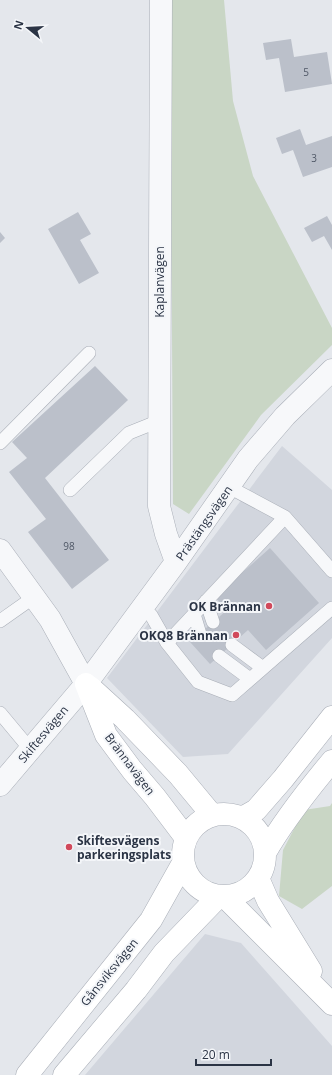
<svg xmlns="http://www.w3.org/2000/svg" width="332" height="1075" viewBox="0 0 332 1075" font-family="'Open Sans',sans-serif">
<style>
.built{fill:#d2d6de}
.green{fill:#c9d6c5}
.building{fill:#bbc0ca}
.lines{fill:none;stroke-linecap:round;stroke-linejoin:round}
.lane-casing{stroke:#a9aeb7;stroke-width:14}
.street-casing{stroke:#a9aeb7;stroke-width:23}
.secondary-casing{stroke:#a9aeb7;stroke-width:23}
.lane{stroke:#f7f8fa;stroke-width:13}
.street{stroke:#f7f8fa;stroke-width:22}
.secondary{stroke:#fff;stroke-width:22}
.poi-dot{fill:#d1495b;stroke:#f4f6f9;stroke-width:1.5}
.labels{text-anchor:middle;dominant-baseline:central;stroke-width:4;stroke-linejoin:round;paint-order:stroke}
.number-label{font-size:10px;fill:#4f5766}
.street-label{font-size:12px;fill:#2b3445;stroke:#f4f6f9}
.poi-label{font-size:12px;font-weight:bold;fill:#2b3445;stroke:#f4f6f9;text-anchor:end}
</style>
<rect width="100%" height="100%" fill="#e4e7ec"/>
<path class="built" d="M282,446L332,490V638L228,754L183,757L107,678Z
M205,934L241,943L332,1046V1075H85Z"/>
<path class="green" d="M170,0H224L233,101L253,176L332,328V345L261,415L189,514L173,504Z
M332,803V886L302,909L279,896L283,850L304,810L330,806Z"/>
<path class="building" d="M291,39L294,57L327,52L332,84L285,92L279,58L266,60L263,43Z
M300,129L306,145L332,136V167L303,177L293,150L282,154L276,138Z
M78,212L91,234L80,240L99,273L79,284L48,229Z
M327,216L332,225V250L324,236L312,242L304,228Z
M0,232L5,238L0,243Z
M95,366L128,400L45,478L109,560L72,589L28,532L46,519L9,472L27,458L12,442Z
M270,548L319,603L266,650L248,630L210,664L190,642L227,610L215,597Z"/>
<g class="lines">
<defs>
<path id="lane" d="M0,443L89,353
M229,487L285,517L332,571
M70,490L129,433L159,421
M206,601L213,622
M141,609L151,615L167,643L198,682L232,695L332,608
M194,614L200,634
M0,621L34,597
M167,643L285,517
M232,645L263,668
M219,656L250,679
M0,713L30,749"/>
<path id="street" d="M161,0L159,506L166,534L176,562
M0,550L50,619L86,684
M0,785L86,684L176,562L248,459L285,416L332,370"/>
<path id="secondary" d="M86,684L106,735L132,770L155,797L186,838
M90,687L125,719L178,774L212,815
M183 855a41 41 0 1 1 82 0a41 41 0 1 1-82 0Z
M242,818L256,810L283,779L332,717
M265,853C284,820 307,791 332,761
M258,878L268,901L311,971
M224,896L332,1004
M27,1075L151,920L183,863
M64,1075L136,990L164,953L219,896"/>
</defs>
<use href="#lane" class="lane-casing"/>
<use href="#street" class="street-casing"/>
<use href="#secondary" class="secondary-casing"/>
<use href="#lane" class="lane"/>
<use href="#street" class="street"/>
<use href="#secondary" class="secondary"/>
</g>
<g class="poi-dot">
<circle cx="269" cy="606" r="4"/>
<circle cx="236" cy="635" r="4"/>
<circle cx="69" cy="847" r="4"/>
</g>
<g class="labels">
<g class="number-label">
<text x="306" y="72">5</text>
<text x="314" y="158">3</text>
<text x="69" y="546">98</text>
</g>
<g class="street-label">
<text transform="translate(159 282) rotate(-90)">Kaplanvägen</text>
<text transform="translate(204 523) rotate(-55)">Prästängsvägen</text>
<text transform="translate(43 734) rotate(-50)">Skiftesvägen</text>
<text transform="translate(130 764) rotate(53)">Brännavägen</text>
<text transform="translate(109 972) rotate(-51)">Gånsviksvägen</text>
</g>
<g class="poi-label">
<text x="261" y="606">OK Brännan</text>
<text x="228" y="635">OKQ8 Brännan</text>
<text x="77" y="840" text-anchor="start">Skiftesvägens<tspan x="77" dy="14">parkeringsplats</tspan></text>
</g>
</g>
<g transform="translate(28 28) rotate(288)" stroke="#f4f6f9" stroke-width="3" paint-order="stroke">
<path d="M0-3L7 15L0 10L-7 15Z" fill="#2b3445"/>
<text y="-6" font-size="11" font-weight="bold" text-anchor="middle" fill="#2b3445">N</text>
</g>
<path d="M196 1059v6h75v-6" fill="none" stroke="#2b3445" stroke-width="2"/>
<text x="202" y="1059" font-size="12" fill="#2b3445" stroke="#f4f6f9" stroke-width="3" paint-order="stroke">20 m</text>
</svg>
